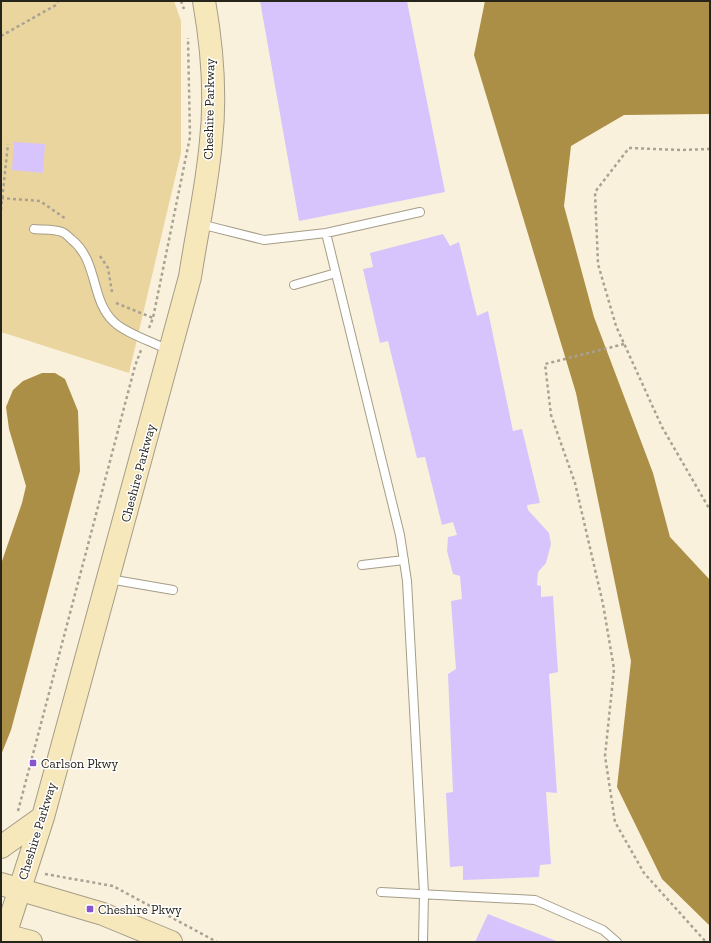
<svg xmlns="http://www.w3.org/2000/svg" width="711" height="943" viewBox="0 0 711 943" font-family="'Zilla Slab',serif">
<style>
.green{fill:#ebd59e}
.water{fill:#ac8f46}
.building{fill:#d7c4fc}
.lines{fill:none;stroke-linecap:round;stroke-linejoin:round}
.lane-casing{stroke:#a59d89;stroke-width:10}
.secondary-casing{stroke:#a59d89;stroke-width:24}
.path{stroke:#a9a292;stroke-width:2.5;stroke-dasharray:3 3;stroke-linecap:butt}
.lane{stroke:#fff;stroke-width:8}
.secondary{stroke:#f7e8bc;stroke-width:22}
.poi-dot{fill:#8855ce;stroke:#fff;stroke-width:1.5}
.labels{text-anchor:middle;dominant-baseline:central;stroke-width:3;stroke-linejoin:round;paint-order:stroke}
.street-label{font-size:13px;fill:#27241c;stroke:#fff}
.poi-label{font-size:13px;fill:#27241c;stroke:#fff;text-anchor:start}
</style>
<rect width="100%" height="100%" fill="#faf1dc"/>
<path class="green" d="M1,1H174L181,21V153L129,373L1,332Z"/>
<path class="water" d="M485,1H710V114L624,115L571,146L564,206L594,317L653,473L670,537L710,580V926L662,879L617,787L631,661L576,393L474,55Z
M42,373H55L65,379L78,411L80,471L11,730L1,755V564L22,503L26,486L9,429L6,407L13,390L23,381Z"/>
<path class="building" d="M260,1H407L445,192L299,221Z
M14,142L45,144L43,173L12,170Z
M443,234L450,246L459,242L477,316L488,311L513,431L522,429L540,503L527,505L528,510L549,533L551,544L546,563L538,572L537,585L541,586V597L553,596L558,672L549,674L557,793L546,792L551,864L540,865L539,877L463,880V866L450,867L446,793L453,792L448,674L456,669L451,601L462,599L460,576L453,574L447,551L448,537L457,535L453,522L442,525L425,457L417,458L388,341L380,343L363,269L373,267L370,253Z
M488,914L559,942H475Z"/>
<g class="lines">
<defs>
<path id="lane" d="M200,224L264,240L326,233L420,212
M34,229C42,230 54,229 62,232C65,233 69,237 71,239C99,261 90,300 114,322C125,333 153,342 168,350
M326,233L400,535L407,581L424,893L423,942
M294,285L336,273
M362,565L404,560
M109,579L173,590
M381,892L535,900L603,930L617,942"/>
<path id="secondary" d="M1,847L43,817
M1,884L103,914L171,942
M1,934L31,942
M5,935L43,817L190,277C197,231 207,187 211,141C216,95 212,46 204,1"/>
</defs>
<use href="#lane" class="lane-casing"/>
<use href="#secondary" class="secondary-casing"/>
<path class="path" d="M181,1L184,9
M1,36L56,5L58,1
M710,149L681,150L629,148L595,192L598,264L616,326L662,427L710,510
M1,198L40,201L66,219
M1,210L8,144
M100,256L108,268L112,292
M116,303L153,318
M149,328L153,318L190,137L188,38
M624,344L545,364L551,415L575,483L603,604L614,669L605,756L615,822L644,873L706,942
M18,811L135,366L141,350
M45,874L113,886L217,942"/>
<use href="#lane" class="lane"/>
<use href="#secondary" class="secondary"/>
</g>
<g class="poi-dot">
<rect x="29" y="759" width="8" height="8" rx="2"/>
<rect x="86" y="905" width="8" height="8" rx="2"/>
</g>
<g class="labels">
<g class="street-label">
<text transform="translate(209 109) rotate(-89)">Cheshire Parkway</text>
<text transform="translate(138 473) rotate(-75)">Cheshire Parkway</text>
<text transform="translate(37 831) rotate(-73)">Cheshire Parkway</text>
</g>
<g class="poi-label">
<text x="41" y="763">Carlson Pkwy</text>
<text x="98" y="909">Cheshire Pkwy</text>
</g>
</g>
<rect width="711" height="943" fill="none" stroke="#27241c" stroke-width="4"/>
</svg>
